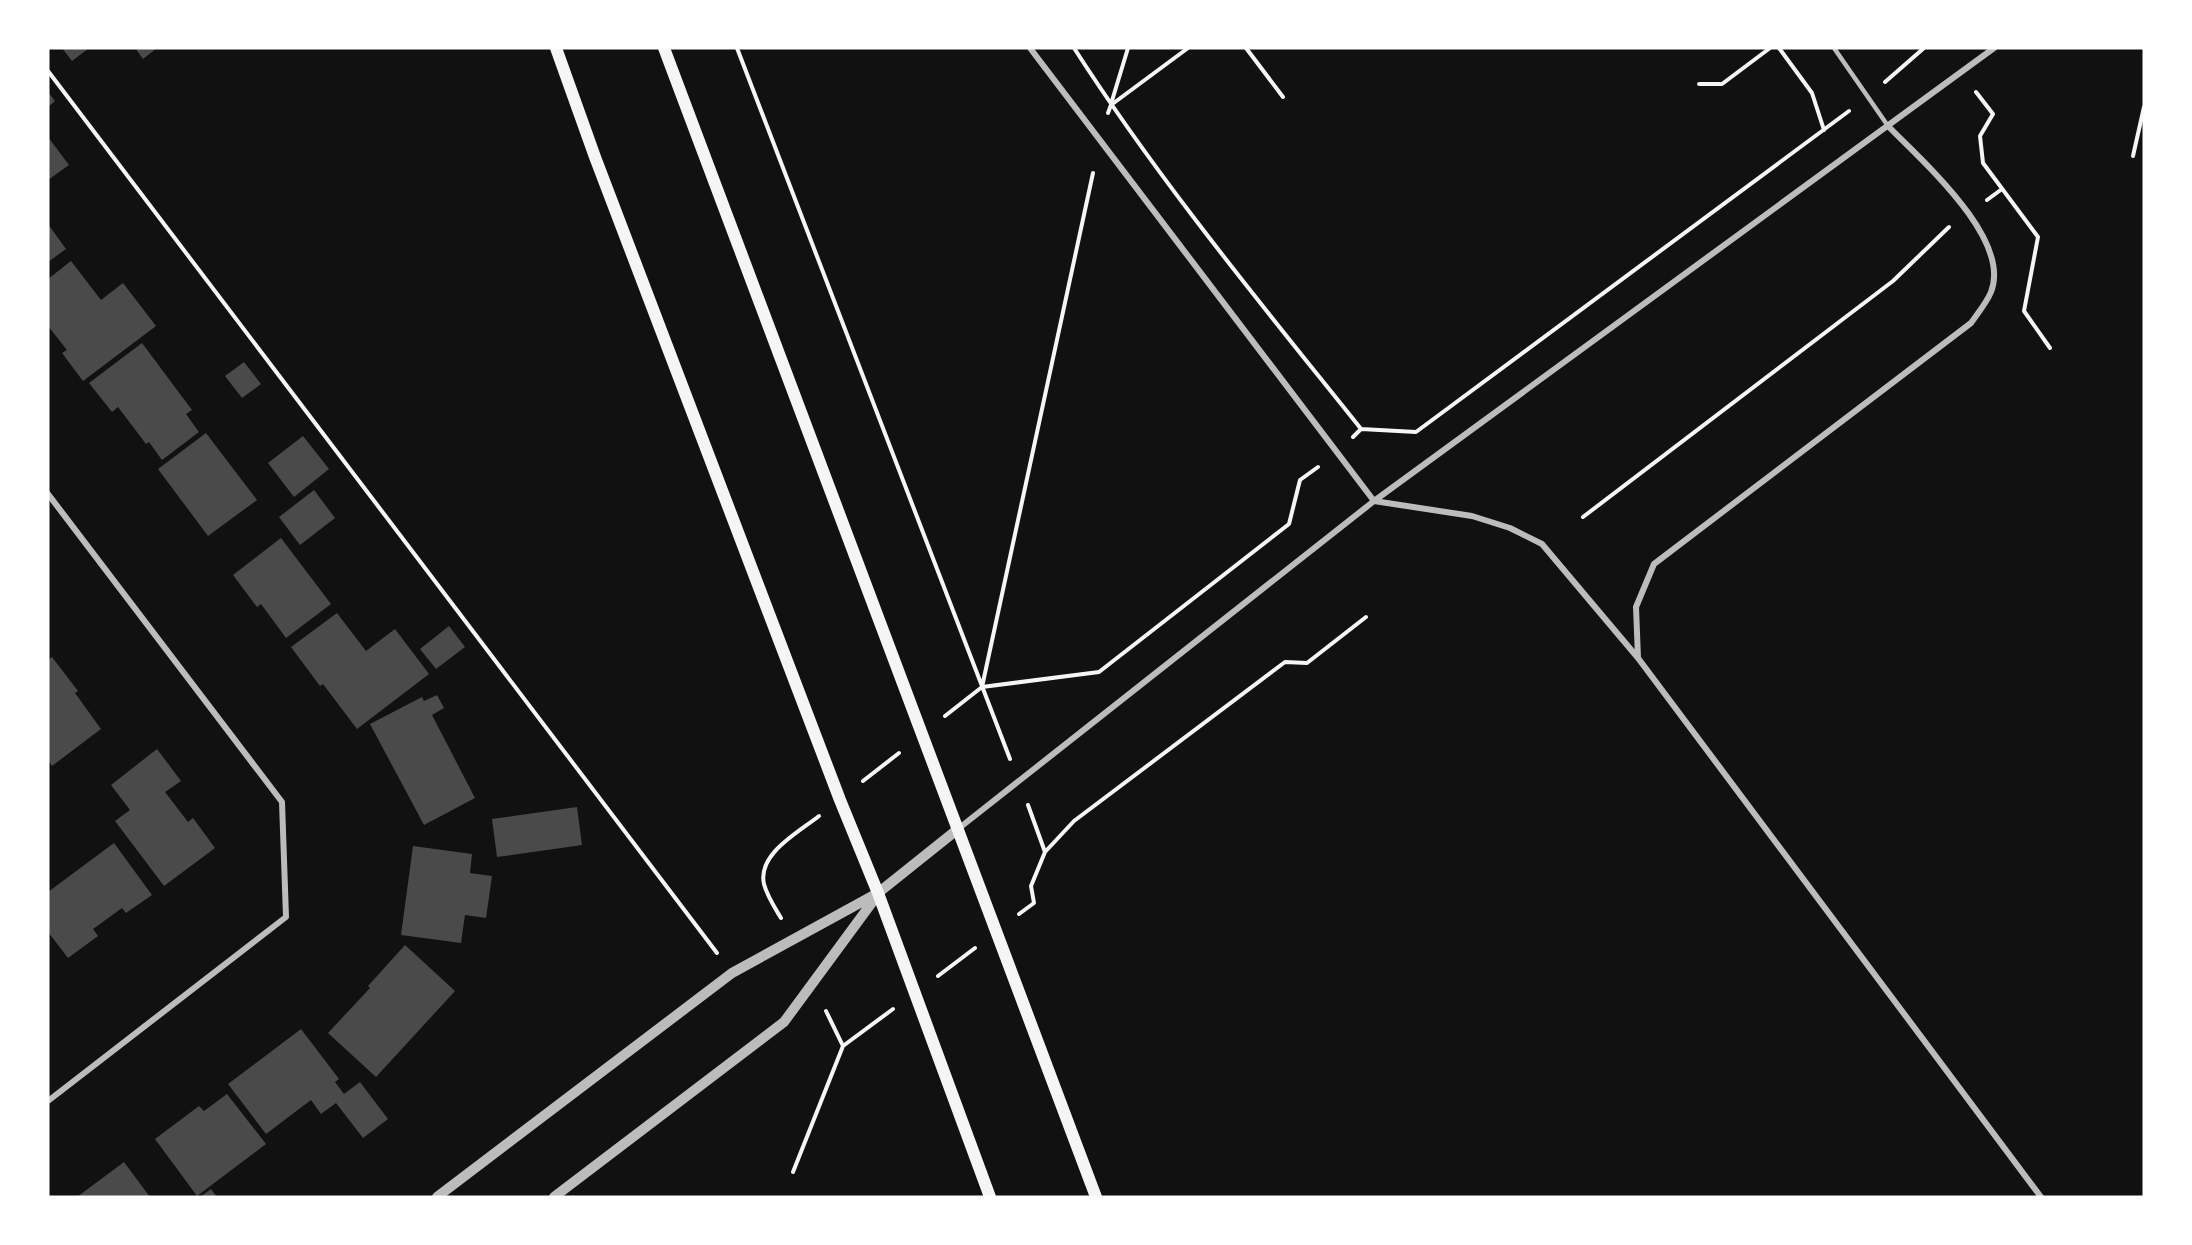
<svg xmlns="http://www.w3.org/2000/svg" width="2192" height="1245" viewBox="0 0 2192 1245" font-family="'Fira Sans Condensed',sans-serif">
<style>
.building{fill:#4a4a4a}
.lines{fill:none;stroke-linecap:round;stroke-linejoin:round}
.path{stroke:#f5f5f5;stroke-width:4}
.service{stroke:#bcbcbc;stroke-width:4.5}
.minor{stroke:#bcbcbc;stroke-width:6}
.tertiary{stroke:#bcbcbc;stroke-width:10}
.secondary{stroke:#f5f5f5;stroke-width:12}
</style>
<rect width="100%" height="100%" fill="#111"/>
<path class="building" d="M62,48H89L72,61Z
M135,48H157L143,59Z
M48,92L55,101L48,107Z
M48,137L69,165L48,180Z
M48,224L66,249L48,262Z
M71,261L101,300L123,283L156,326L83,381L62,353L67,350L48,326V279Z
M142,343L192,410L186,414L199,432L162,460L149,442L146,444L118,407L112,412L89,383Z
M244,362L261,384L242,398L225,376Z
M206,433L257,500L208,536L158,469Z
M303,436L329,469L294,497L268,463Z
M314,490L335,518L300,545L279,517Z
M281,538L331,604L286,638L261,604L257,607L233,575Z
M337,613L366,651L395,629L429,674L357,729L323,684L320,686L291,647Z
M449,626L465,647L436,669L420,649Z
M52,657L78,691L75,693L101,729L52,766L48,760V660Z
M437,695L444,708L432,715L475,798L424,825L370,724L422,697L424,701Z
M157,749L181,781L165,792L188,822L193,818L215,848L164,886L115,821L130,810L111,785Z
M577,807L582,845L497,857L492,819Z
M114,843L152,895L126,913L122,908L93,929L98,936L68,958L48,932V892Z
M413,846L472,854L470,873L492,876L486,918L465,915L461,943L401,935Z
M405,945L455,991L376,1077L328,1033L370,988L368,986Z
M301,1029L339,1079L335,1082L344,1094L360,1082L388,1119L363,1138L336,1103L321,1114L311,1100L266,1134L228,1084Z
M227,1094L266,1144L197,1196L155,1139L199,1106L204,1111Z
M124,1162L150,1197H77Z
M211,1189L217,1197H200Z"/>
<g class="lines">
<path class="path" d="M737,48L1010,759
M1074,48C1160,182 1262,305 1361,429
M1246,48L1283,97
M1779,48L1812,93L1824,130
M48,71L717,953
M1885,82L1924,48
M1699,84H1722L1770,48
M1976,92L1993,114L1980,136L1983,163L2038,237L2024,311L2050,348
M1111,104L1128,48
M1108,113L1111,105L1188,48
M2133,156L2144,107
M1093,173L982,687L1099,672L1289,524L1300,480L1318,467
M1987,200L2002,189
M1353,437L1361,429L1416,432L1849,111
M1583,517L1893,281L1949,227
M945,716L982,687
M863,781L899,753
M1028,805L1045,852
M1019,914L1034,903L1031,886L1045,852L1074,821L1285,662L1307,663L1366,617
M781,918C775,908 767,896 764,884C757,854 799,832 819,816
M938,976L975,948
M843,1046L893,1009
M793,1172L843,1046L826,1011"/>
<path class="service" d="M1834,48L1888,126"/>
<path class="minor" d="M1030,48L1374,501
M1888,126C1922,161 2012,239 1991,292C1987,302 1978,313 1971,323L1654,564L1636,607L1638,658L2041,1197
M48,494L282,802L286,917L48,1101
M1374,501L1472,516L1510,528L1542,544L1638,658
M958,829L1374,501L1994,48"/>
<path class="tertiary" d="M437,1197L732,973L878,893L958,829
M554,1197L784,1022L876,897"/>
<path class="secondary" d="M556,48L595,157L840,800L878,893L990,1197
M664,48L1096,1197"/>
</g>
<rect width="2192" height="1245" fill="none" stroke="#ffffff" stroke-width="99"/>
</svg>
